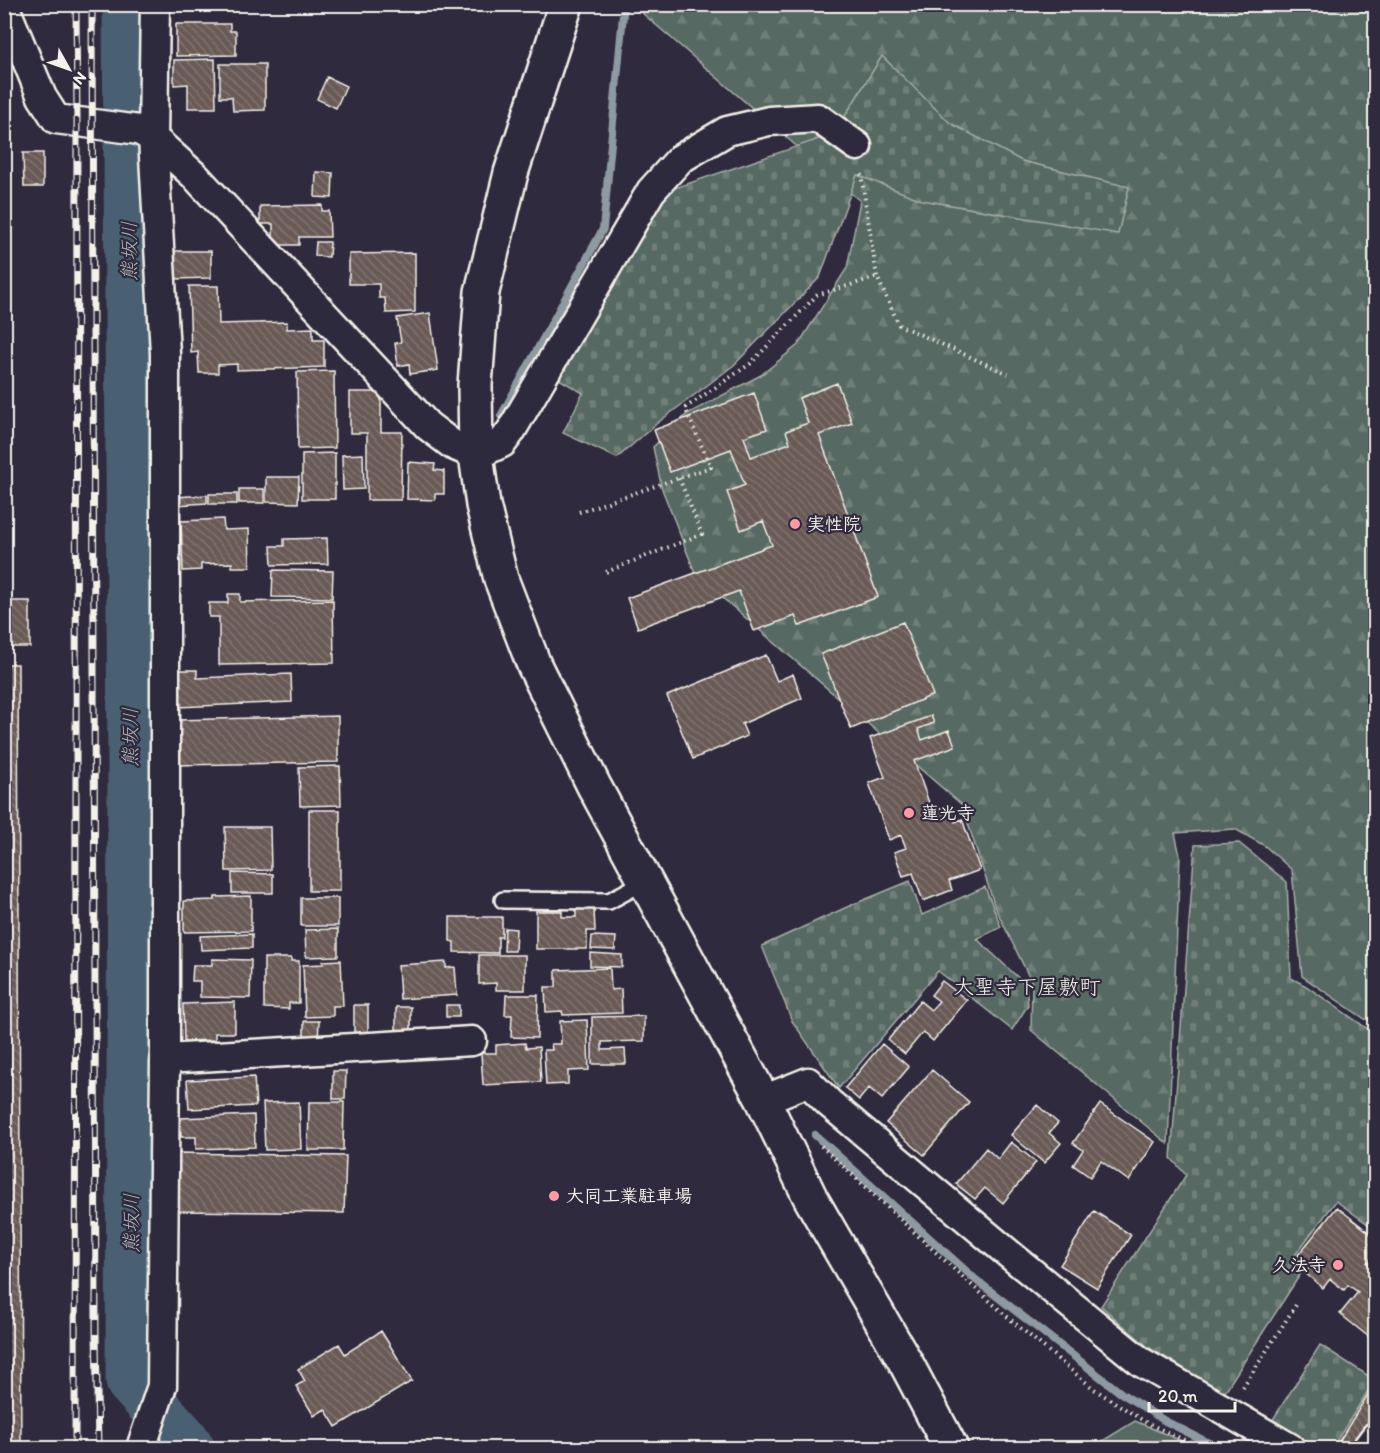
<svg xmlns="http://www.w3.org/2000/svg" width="1380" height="1453" viewBox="0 0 1380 1453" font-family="Itim,'Klee One',sans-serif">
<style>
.green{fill:#576a63;stroke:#a6aea6;stroke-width:1.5}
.forest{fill:url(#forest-firs);stroke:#a6aea6;stroke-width:1.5}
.cemetery{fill:url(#cemetery-stones);stroke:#a6aea6;stroke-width:1.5}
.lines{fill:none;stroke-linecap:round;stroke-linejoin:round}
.stream{stroke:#8d9aa2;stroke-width:8}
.river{stroke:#496073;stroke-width:51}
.building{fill:url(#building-back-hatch);stroke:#f4f1e8;stroke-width:1.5}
.service-casing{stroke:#f4f1e8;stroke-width:20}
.minor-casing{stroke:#f4f1e8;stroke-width:33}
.tertiary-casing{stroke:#f4f1e8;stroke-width:38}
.path{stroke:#f4f1e8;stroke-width:4;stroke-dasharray:1.5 4.5;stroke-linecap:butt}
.service{stroke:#2f2a3d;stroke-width:15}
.minor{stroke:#2f2a3d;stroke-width:28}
.tertiary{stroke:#2f2a3d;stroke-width:33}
.rail-casing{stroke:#f4f1e8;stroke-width:7}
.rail{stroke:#2f2a3d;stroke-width:4.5;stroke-dasharray:14;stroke-linecap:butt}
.poi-dot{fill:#ff9aa2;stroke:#2f2a3d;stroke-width:2}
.labels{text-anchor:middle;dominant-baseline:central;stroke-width:4.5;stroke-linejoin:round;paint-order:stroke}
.poi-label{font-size:18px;font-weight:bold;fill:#f4f1e8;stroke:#2f2a3d;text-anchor:start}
.water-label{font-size:20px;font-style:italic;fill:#b0b7b9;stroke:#2f2a3d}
.quarter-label{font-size:21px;fill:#f4f1e8;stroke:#2f2a3d}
</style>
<defs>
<pattern id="forest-firs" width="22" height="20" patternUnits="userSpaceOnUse" patternTransform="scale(1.5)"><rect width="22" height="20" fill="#576a63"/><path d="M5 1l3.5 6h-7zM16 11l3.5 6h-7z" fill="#708079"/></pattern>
<pattern id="cemetery-stones" width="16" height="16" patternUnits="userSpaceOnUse" patternTransform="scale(1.5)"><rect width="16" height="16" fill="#576a63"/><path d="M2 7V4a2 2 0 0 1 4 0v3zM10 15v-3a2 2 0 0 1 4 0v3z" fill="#708079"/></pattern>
<pattern id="building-back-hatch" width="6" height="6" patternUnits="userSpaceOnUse" patternTransform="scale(1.5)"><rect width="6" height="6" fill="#695a57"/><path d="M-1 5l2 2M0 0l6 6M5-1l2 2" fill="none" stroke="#7f726f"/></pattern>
</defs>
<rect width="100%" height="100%" fill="#2f2a3d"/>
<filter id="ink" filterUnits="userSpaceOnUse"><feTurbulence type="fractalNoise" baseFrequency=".0167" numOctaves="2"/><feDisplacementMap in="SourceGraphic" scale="12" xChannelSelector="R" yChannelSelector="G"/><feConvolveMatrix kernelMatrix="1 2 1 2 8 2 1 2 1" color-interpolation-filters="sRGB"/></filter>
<g filter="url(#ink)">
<path class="green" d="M1135,1421L1198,1448H1091Z"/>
<path class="forest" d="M642,4L1375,5V1022L1365,1019L1302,976L1292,870L1265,846L1235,829L1175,833L1180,856L1168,1144L1031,1030L1032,983L995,907L962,805L696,575L662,489L653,447L687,414L761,375L798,345L847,268L860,201L641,12Z"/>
<path class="cemetery" d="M882,56L950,123L1022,161L1129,187L1118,234L922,200L857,175L820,277L734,365L656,424L617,458L563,433L583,393L559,379L666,191L834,134Z
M1239,843L1287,882L1291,978L1306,986L1375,1034L1376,1230L1336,1201L1292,1259L1303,1270L1224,1393L1148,1347L1101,1306L1186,1175L1171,1158L1195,845Z
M910,881L922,915L985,887L1001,927L977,939L1026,985L1028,1005L1012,1030L938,971L839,1088L792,1021L762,946L847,907Z
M1320,1345L1375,1380L1332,1448H1316L1272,1421Z"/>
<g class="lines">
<path class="stream" d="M501,416L603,229L624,4
M815,1135L976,1280L1121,1393L1165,1421L1219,1448"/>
<path class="river" d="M128,4L133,767L131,1381L183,1439L189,1448"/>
</g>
<path class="building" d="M176,24H230V31H236V55L176,56Z
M215,59L216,108H188V84L174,85V60Z
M220,64H265V110L233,111L232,97H220Z
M327,77L346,86L336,108L317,99Z
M23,153H43V187H24Z
M316,172L333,173L332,198L315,197Z
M322,205V211H329L330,237H299V245H273V224H260V206Z
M316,242H330L329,257L315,256Z
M172,251H211V278L172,279Z
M415,253V312L386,313L385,298H379V284H349V254Z
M189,286H218L219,324L287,322V329L313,328V340H324V367L237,370V364L218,365V373H199L198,352L191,353Z
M430,313L438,370L410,374L409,364L398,366L395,343L401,342L397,318Z
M334,371L335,448L298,449L297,372Z
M837,383L852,423L819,435L878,597L799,626L795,616L754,631L739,591L638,628L627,598L772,545L763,521L741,530L727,492L745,485L731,449L670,472L654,430L754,393L767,429L744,437L751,457L790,443L786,431L808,423L799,398Z
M350,392H381V432H402L401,500H367V433H350Z
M335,453V499H302V454Z
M363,454L364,489L343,490L342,455Z
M408,462L435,464L434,470L444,471V494H435V500L407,499Z
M266,477H299L298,503L266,502Z
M239,489H264V503H239Z
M209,494H237V504H209Z
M207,495V503L176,505L175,497Z
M223,519L224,530L249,529L250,567H232V563L201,564V570L183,571L181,521Z
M327,538L328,564L272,565L271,546H284V539Z
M273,570L333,571L332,598L272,597Z
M228,594H240V602L333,600L334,663L219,665V617H209V603H228Z
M4,601H30V647H4Z
M903,622L933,695L851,729L821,654Z
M766,655L777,681L793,674L802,698L742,724L747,736L693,759L667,696Z
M4,664H18L21,1448H4Z
M177,670H197V678L291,674L292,702L178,707Z
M338,716V762L176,765V720Z
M931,716L934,723L918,729L922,740L949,730L955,746L914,761L932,811L949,805L955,822L962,819L980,870L949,881L952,890L923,901L913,873L903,876L894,852L906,848L901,835L889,840L869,783L885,777L870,738Z
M340,766L341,805L300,806L299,767Z
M309,810H340V891H309Z
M225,827H270L271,870L226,871Z
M232,873L273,874V893H232Z
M251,896V931L184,932V901L215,900V897Z
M301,898H338V926H301Z
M576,909H594L595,931H587V949H536V911H562V917H576Z
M450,917H502V937H498V953L454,952V942L450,941Z
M505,928L516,929L515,951H504Z
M338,929V956L306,957L305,930Z
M252,934V948L201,950L200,936Z
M592,936L616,937L615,950L591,949Z
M590,953L622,955V967L590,966Z
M479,955H525V990H496V983L479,984Z
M264,958H291V961H299V1003H289V1009L264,1008Z
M212,959L251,960L250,998L200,997V981H192L193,965H212Z
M341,960L343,1006H333V1016L305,1017L303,965L323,964V961Z
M446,962V968L455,967L457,995L400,999L398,965Z
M610,968L611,990L621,989L622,1013L563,1015L562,1011L546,1012L545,987H556V970Z
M942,981L967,1000L933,1041L923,1032L905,1054L888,1040L920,1001L931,1010L939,1001L931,995Z
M506,995H538L537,1038L511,1037L512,1015H505Z
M235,1002V1033H215V1040L184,1041L183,1004Z
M354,1005H368V1035H354Z
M446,1005H459V1017H446Z
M396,1007H411V1031H396Z
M644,1016V1041L602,1042V1050L625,1049L626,1064H592V1017Z
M587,1020L589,1070L568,1071V1084L546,1085L544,1050H552L551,1044H561L560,1021Z
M304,1021H319L318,1042H304Z
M525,1043L526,1048L539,1047L541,1082L483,1085L481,1053H496V1045Z
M882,1044L909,1067L882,1099L869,1088L859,1100L845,1088Z
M932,1070L969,1102L924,1155L886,1123Z
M333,1071H346L345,1099H333Z
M254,1077L256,1106L189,1109L187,1080Z
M299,1102L301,1149L265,1150L263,1103Z
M309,1102H344L343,1150H308Z
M1100,1104L1155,1142L1129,1181L1101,1161L1090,1177L1073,1165L1083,1150L1073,1143Z
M1037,1105L1058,1123L1049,1133L1061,1143L1044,1163L1011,1135Z
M254,1115L255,1147L196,1149V1137H181L180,1118Z
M1011,1142L1036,1162L1003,1203L985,1188L975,1199L956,1184L986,1148L998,1159Z
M178,1153L346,1156L344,1213L177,1211Z
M1337,1207L1376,1238V1252L1367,1263L1376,1270V1333L1374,1331L1369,1337L1340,1314L1358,1292L1348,1285L1344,1290L1330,1279L1323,1288L1305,1273L1311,1266L1298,1255Z
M1094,1211L1131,1235L1097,1288L1060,1265Z
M381,1331L412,1381L336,1427L325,1409L314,1416L296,1386L305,1381L298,1369L339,1344L345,1354Z
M1370,1391L1376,1395V1412L1353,1448H1347L1338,1443Z"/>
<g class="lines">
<defs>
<path id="service" d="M503,900L609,901L646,881"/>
<path id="minor" d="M4,5L42,97L56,119L139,130L153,138L196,177L428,426L453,445L476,455L502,443L511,431L651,191L680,159L727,131L769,121L818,118L857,146
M165,1059L472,1041
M763,1100L808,1082L829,1103L1009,1254L1141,1362L1290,1448
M141,1448L162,1386L165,1059V353L153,138L155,4
M1367,1448L1376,1436"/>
<path id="tertiary" d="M566,4L511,173L482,292L475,385L476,455L483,505L501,579L534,665L594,786L763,1100L811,1199L906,1363L951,1448"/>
</defs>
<use href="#service" class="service-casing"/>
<use href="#minor" class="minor-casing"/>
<use href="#tertiary" class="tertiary-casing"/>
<path class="path" d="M861,174L877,277L899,325L1008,374
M579,512L711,467L685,408L750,364L817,295L877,277
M606,572L702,534L679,478
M821,1146L967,1281L1018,1326L1094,1389L1147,1423L1202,1448
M1243,1387L1296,1305"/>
<use href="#service" class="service"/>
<use href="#minor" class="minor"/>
<use href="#tertiary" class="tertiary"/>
<defs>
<path id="rail" d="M92,4L96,1332L98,1448
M75,1448L77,121L76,4"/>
</defs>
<use href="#rail" class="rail-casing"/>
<use href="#rail" class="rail"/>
</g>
</g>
<g class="poi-dot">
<circle cx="795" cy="524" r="6"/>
<circle cx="909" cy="813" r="6"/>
<circle cx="554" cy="1196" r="6"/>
<circle cx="1338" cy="1265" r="6"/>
</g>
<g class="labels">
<g class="poi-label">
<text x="807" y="524">実性院</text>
<text x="921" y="813">蓮光寺</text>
<text x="566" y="1196">大同工業駐車場</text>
<text x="1326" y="1265" text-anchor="end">久法寺</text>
</g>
<g class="water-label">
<text transform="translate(129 251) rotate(-90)">熊坂川</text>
<text transform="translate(130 737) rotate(-90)">熊坂川</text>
<text transform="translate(131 1223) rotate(-90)">熊坂川</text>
</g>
<g class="quarter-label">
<text x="1027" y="986">大聖寺下屋敷町</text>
</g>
</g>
<rect width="1380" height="1453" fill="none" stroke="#2f2a3d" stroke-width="24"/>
<rect x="12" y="12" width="1356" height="1429" fill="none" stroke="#f4f1e8" stroke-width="2" filter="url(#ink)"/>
<g transform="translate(69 69) rotate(130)" stroke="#2f2a3d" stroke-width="4.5" paint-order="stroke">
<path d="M0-4.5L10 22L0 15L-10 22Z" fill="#f4f1e8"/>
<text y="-9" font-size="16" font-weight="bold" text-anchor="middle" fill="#f4f1e8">N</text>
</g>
<path d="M1149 1402v9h86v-9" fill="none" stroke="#f4f1e8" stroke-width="3"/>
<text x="1158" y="1402" font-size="18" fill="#f4f1e8" stroke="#2f2a3d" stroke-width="4.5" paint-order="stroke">20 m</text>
</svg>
